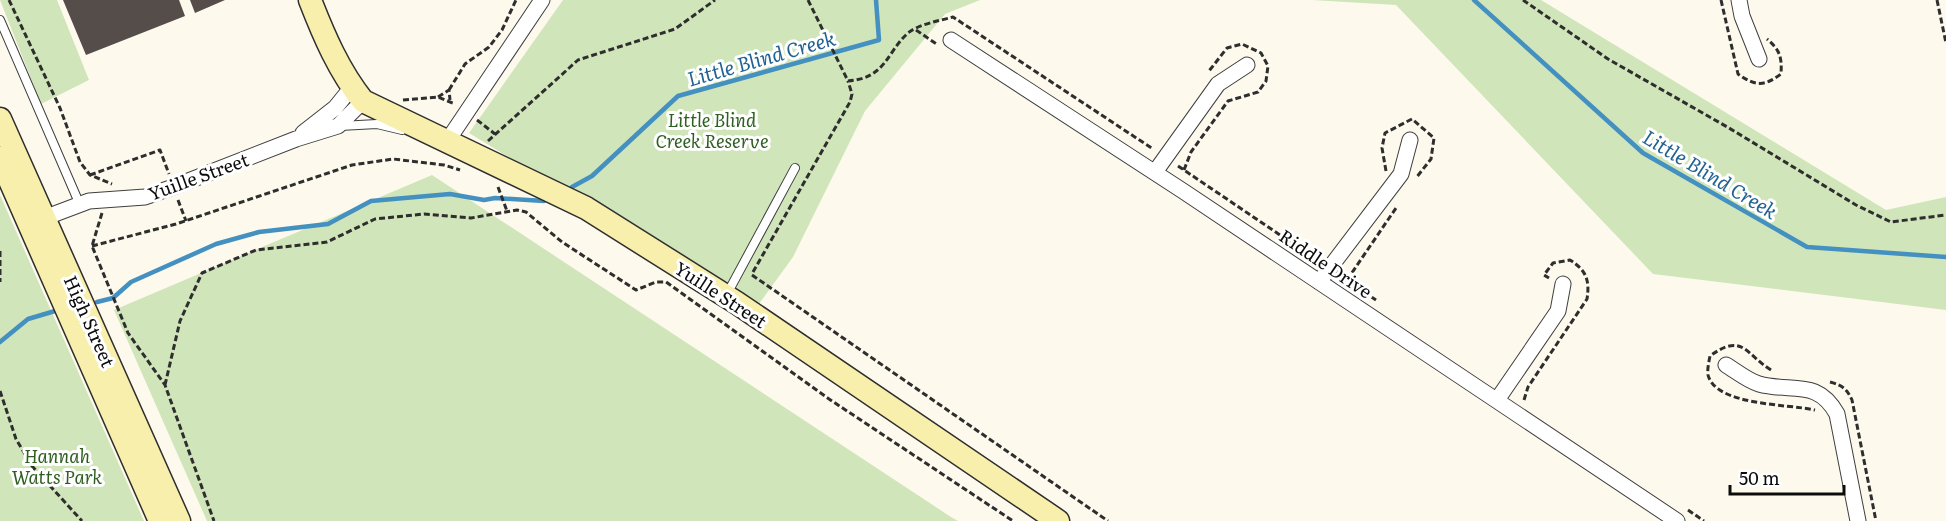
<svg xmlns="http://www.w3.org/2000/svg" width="1946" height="521" viewBox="0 0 1946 521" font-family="Literata,serif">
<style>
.green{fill:#d0e5b9}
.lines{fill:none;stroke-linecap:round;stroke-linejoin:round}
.stream{stroke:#4390c1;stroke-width:4.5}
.building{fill:#544d49}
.lane-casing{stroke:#3f3f3f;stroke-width:10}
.street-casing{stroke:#3f3f3f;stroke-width:17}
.secondary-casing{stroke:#2e2e2e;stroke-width:25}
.path{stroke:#2e2e2e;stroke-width:3;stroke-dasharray:6 3;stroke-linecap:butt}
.lane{stroke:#fff;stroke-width:8}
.street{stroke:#fff;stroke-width:15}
.secondary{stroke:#f8efad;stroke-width:22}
.labels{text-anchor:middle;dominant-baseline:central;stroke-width:6;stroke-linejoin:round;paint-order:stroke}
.park-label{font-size:18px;font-style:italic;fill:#2f5e22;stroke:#fff}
.street-label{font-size:18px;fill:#0c0c0c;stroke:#fff}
.water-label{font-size:20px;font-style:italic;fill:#206293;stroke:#fff}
</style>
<rect width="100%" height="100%" fill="#fdfaed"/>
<path class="green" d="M0,0H57L89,80L41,104Z
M563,0H980L945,14L865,111L793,257L756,308L469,133Z
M1312,0H1541L1886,210L1946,197V310L1653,274L1396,5Z
M432,175L951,517L958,521H207L114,310Z
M0,195L144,521H0Z"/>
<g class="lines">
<path class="stream" d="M1474,0L1643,153L1807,247L1946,257
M572,187L592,176L678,96L879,40L876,0
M97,302L113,298L131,282L216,244L259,232L328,224L371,201L450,194L484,200L495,198L544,201
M0,342L28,319L55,311"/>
</g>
<path class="building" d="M63,0H179L185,16L86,55Z
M190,0H225L195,13Z"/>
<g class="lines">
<defs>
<path id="lane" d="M0,20L80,205
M340,126L377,124L402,130
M727,294L795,168"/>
<path id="street" d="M1739,0L1742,16L1759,59
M951,40L1183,191L1677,521
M303,133L335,108L352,87
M446,143L542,0
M1155,172L1218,84L1247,65
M36,221L89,201L145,197L173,187L296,139L338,126L363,101
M1319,282L1401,174L1410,140
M1726,365C1736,371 1748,381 1759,384C1792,393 1817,378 1837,414L1858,521
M1497,400L1558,311L1563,284"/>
<path id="secondary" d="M310,0C324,36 339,71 363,101L586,208L737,303L1058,521
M0,119L179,521
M0,158L160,521"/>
</defs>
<use href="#lane" class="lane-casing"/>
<use href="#street" class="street-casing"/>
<use href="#secondary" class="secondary-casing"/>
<path class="path" d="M9,0L60,108L80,162L90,175L112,184
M808,0L848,81C886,78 886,53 908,33C919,24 939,21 953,17L1153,149
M1523,0L1608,59L1729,128L1856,205L1891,222L1946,215
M1721,0L1738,74C1755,86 1764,87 1781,74C1782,57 1780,50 1767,39
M1937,0L1946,43
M916,30L938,45
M449,90L465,64L489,47L502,30L516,0
M438,97L449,90L450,100
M403,100L438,97L455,104
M477,120L495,134
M488,141L578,60L675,29L715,0
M1178,166L1317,260
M1184,170L1191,152L1228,101L1258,92L1266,81L1268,66L1261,53L1242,44L1227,48L1209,71
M1386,171L1382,148L1385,133L1412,119L1434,138L1431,159L1416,178
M90,175L160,150L169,174
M498,187L507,211
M178,200L186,221
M102,213L92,246L128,333L165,385L214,521
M92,246L176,224L352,165L393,159L444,165L460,170
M0,251V282
M753,272L850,102L852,94L848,81
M752,275L1108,521
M1342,277L1376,300
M1347,280L1396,208
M1771,370C1745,354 1743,332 1710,356C1709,361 1707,370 1708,375C1716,406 1789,404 1815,410
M1830,382C1842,385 1847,389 1852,400L1876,521
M165,385L180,321L202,273L256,250L327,242L375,219L424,214L471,218L517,210L526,212L562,242L636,290L656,282H666L829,399L1013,521
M0,391L16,439L32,466L82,521
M1524,400L1528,387L1587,299C1590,280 1586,270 1570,260L1553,263L1544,275L1549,278
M1688,510L1704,521"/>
<use href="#lane" class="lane"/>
<use href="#street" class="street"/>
<use href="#secondary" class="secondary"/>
</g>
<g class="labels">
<g class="park-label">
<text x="712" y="119">Little Blind<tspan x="712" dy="21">Creek Reserve</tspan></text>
<text x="57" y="455">Hannah<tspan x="57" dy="21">Watts Park</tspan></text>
</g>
<g class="street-label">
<text transform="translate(198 176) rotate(-20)">Yuille Street</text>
<text transform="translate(1326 263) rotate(34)">Riddle Drive</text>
<text transform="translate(721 294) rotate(33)">Yuille Street</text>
<text transform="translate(90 321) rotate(66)">High Street</text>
</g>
<g class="water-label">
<text transform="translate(761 57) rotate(-16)">Little Blind Creek</text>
<text transform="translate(1711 173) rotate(31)">Little Blind Creek</text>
</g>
</g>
<path d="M1730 485v9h114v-9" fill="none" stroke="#0c0c0c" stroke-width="3"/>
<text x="1739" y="485" font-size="18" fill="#0c0c0c" stroke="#ffffff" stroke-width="4.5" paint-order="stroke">50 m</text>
</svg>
